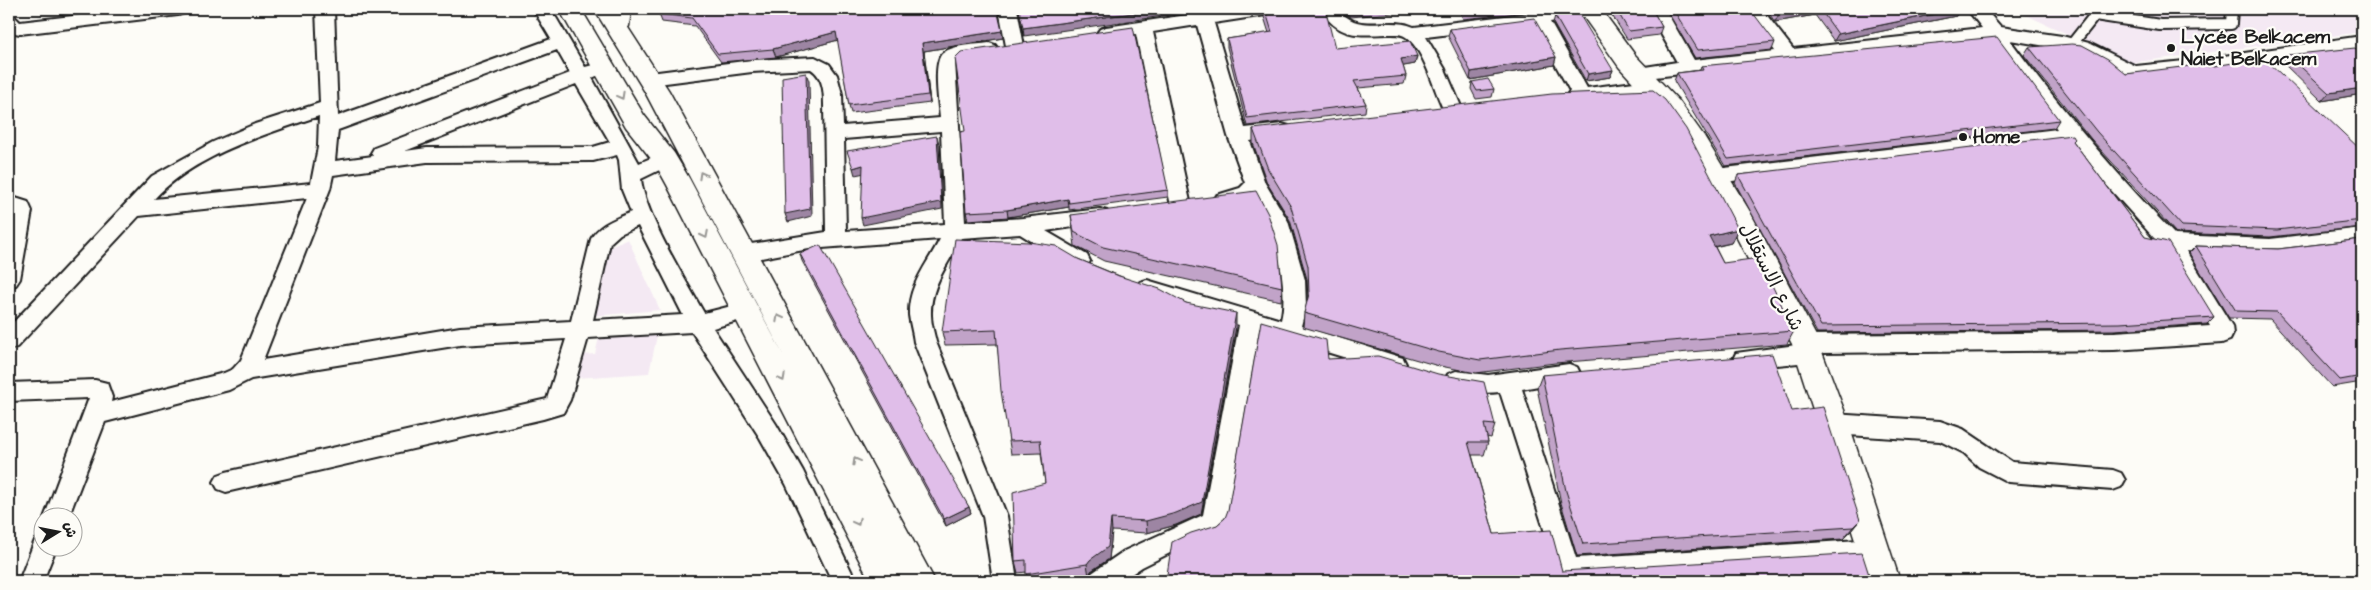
<svg xmlns="http://www.w3.org/2000/svg" width="2371" height="590" viewBox="0 0 2371 590" font-family="'Architects Daughter','Playpen Sans Arabic',sans-serif">
<style>
.built{fill:#f4e9f3}
.lines{fill:none;stroke-linecap:round;stroke-linejoin:round}
.lane-casing{stroke:#1c1c1c;stroke-width:14}
.street-casing{stroke:#1c1c1c;stroke-width:4}
.secondary-casing{stroke:#1c1c1c;stroke-width:3}
.primary-casing{stroke:#1c1c1c;stroke-width:3}
.lane{stroke:#fdfcf7;stroke-width:10}
.street{fill:#fdfcf7;fill-rule:evenodd}
.secondary{fill:#fdfcf7;fill-rule:evenodd}
.primary{fill:#fdfcf7;fill-rule:evenodd}
.wall{fill:#c1a3c8;stroke:#1c1c1c}
.shaded-wall{fill:#9d85a3;stroke:#1c1c1c}
.building{fill:#e0bee9;stroke:#1c1c1c}
.oneway{stroke:#989794}
.poi-dot{fill:#1c1c1c;stroke:#fdfcf7;stroke-width:2}
.labels{text-anchor:middle;dominant-baseline:central;stroke-width:4.5;stroke-linejoin:round;paint-order:stroke}
.poi-label{font-size:19px;font-weight:bold;fill:#1c1c1c;stroke:#fdfcf7;text-anchor:start}
.street-label{font-size:19px;fill:#1c1c1c;stroke:#fdfcf7}
</style>
<rect width="100%" height="100%" fill="#fdfcf7"/>
<filter id="ink" filterUnits="userSpaceOnUse"><feTurbulence type="fractalNoise" baseFrequency=".02" numOctaves="2"/><feDisplacementMap in="SourceGraphic" scale="10" xChannelSelector="R" yChannelSelector="G"/><feConvolveMatrix kernelMatrix="1 2 1 2 8 2 1 2 1" color-interpolation-filters="sRGB"/></filter>
<g filter="url(#ink)">
<path class="built" d="M2013,9H2362V32L2130,63Z
M628,239L660,310L592,316L606,249Z
M658,331L649,373L576,378L582,355L595,354L600,334Z"/>
<g class="lines">
<defs>
<path id="lane" d="M2072,44L2095,15L2160,25L2231,24L2232,9"/>
<path id="street" d="M133,9H187L184,13L178,15L20,34L9,32V15L15,17L20,22Z
M316,9H334L338,116L551,39L533,9H551L585,67L593,65L599,67L602,71L599,75L592,78L639,163L665,152L672,154L675,159L672,164L641,179C645,215 685,279 704,313L747,302L755,304L758,310L755,316L713,328L776,424L803,471L856,581H832L786,484L760,438L692,332L588,338L570,400L563,413L543,419L226,492L218,489L214,482L218,475L226,472L547,399L566,339L460,345L251,379L229,390L105,422L68,518H44L89,398L9,401V383L95,380L107,383L112,397L111,402L224,373L233,369L241,360L307,198L139,216L17,347L9,350V327L152,176L213,142L255,124L320,103ZM557,50L570,73L374,148L371,153L373,156L335,161L338,130ZM576,84L610,142L593,147L427,148L405,151ZM319,116L318,147L311,183L154,199C195,155 263,135 319,116ZM617,155L619,160L622,190L631,212C616,219 599,224 591,239L571,321L460,327L263,360L330,189L333,175L427,162L593,161ZM638,226L683,315L593,320L610,243L620,234Z
M999,9H1017L1024,46L1021,50L1015,52L1009,50L1006,46Z
M1192,9H1210L1211,12L1230,9H1275L1272,13L1266,15L1214,23L1245,128L1282,124L1289,126L1292,131L1289,136L1250,141L1265,183L1288,221L1305,280L1306,307L1301,326L1403,358L1406,364L1403,370L1395,373L1291,341L1288,342L1259,331L1226,521L1223,529L1215,535L1190,543L1142,567L1121,581H1089L1092,573L1124,551L1203,515L1239,325L1140,294L1136,288L1140,282L1147,280L1281,320C1288,292 1279,249 1268,222C1265,214 1259,206 1254,199L1224,207L1217,205L1214,200L1217,195L1240,188L1245,183L1228,136L1197,25L1153,32L1191,206L1188,211L1181,213L1174,211L1171,206L1136,34L1106,39L1100,37L1097,33L1100,29L1106,27L1194,14Z
M1320,9H1338C1360,36 1386,15 1414,27L1563,9H1598L1600,11L1597,15L1550,22L1587,88L1650,80L1657,82L1659,86L1657,90L1650,92L1575,102L1568,101L1566,96L1570,91L1533,24L1426,37L1445,69L1463,111L1461,116L1454,118L1447,116C1434,94 1427,53 1406,37C1401,33 1394,34 1387,34C1356,35 1339,38 1320,9Z
M1647,9H1665L1694,60L1775,51L1744,9H1762L1793,49L1982,28L1967,9H1985L2001,27L2062,36L2089,43L2136,66L2203,59L2362,36V48L2203,71L2135,78L2115,71L2077,51L2010,40C2062,110 2115,173 2175,235L2270,239L2362,228V244L2270,255L2186,251L2232,326L2233,334L2230,340L2222,343L2114,350L1820,353L1817,359L1809,362L1744,368L1736,365L1733,359L1736,353L1796,345L1798,338L1806,335L2114,332L2210,326L2163,248L2067,141L1716,183L1709,181L1706,176L1709,171L1716,169L2057,129L1990,38L1638,79L1632,77L1629,73L1632,69L1677,62Z
M989,43L995,45L998,49L995,53L962,58L955,62L965,222L1023,218L1100,209L1107,211L1110,216L1107,221L1100,223L1046,231L1087,255L1090,261L1087,267L1080,269L1073,267L1020,234L961,238C949,264 930,285 931,315C931,324 934,333 936,342L1007,516L1017,581H993L983,516L914,342C913,333 910,324 909,315C908,285 927,265 940,239L809,249L745,261L738,259L735,253L738,247L745,245L826,232L824,104C824,91 823,77 811,69L752,72L650,85L643,83L641,79L643,75L650,73L752,60L815,57L829,64L837,75L842,94L843,126L940,118C939,105 932,61 943,53C955,44 975,45 989,43ZM941,131L945,224L846,231L844,139Z
M9,196L28,202L32,211L20,279L16,285L9,287V227L12,212L9,210Z
M1569,364L1577,367L1580,373L1577,379L1522,389L1576,558L1875,539L1884,542L1887,550L1884,558L1875,561L1558,581L1543,526L1500,392C1483,394 1464,392 1448,386L1445,380L1448,374L1456,371L1488,375Z
M1833,414L1940,421L1963,429L2012,462L2113,470L2121,473L2125,480L2121,487L2113,490L2008,482L1979,467L1964,453L1940,441L1833,434L1825,431L1822,424L1825,417Z
M42,538V548H56L43,581H19L35,540Z"/>
<path id="secondary" d="M609,9H631L629,26L626,31L618,33L610,31L607,26Z
M1578,9H1601L1635,55L1679,101L1704,136L1749,210L1816,336L1844,410L1900,581H1868L1792,344L1724,213L1686,148L1661,113L1619,67Z"/>
<path id="primary" d="M559,9H581L644,115L674,153L689,178L785,358L645,92L594,9H616L669,91L935,581H870L667,185L656,165L626,127Z"/>
</defs>
<use href="#lane" class="lane-casing"/>
<use href="#street" class="street-casing"/>
<use href="#secondary" class="secondary-casing"/>
<use href="#primary" class="primary-casing"/>
<use href="#lane" class="lane"/>
<use href="#street" class="street"/>
<use href="#secondary" class="secondary"/>
<use href="#primary" class="primary"/>
</g>
<path class="wall" d="M1265,9L1335,48L1417,56L1415,64L1403,66L1406,76L1404,84L1358,88L1366,104L1365,112L1247,126L1227,47V39L1269,33L1264,17Z
M1340,9H1421V10L1351,17Z
M1459,9H1555L1463,19Z
M1608,9H1652L1662,27L1659,35L1627,39Z
M1666,9H1729L1775,42L1772,50L1695,58Z
M1766,9H1960L1956,16L1834,41L1815,15L1775,22Z
M659,14L1003,38L924,51L930,103L851,113L849,105L838,40L776,57L721,62L695,26L662,22Z
M1555,16L1613,70L1610,77L1586,81L1553,23Z
M1450,29L1556,57L1554,65L1470,80L1448,36Z
M2029,47L2126,74L2208,67L2362,151V227L2270,237L2176,233L2091,139L2024,55Z
M2288,55H2362V94L2322,101L2282,62Z
M1701,66L2059,120L2054,128L1725,166L1674,81L1677,73L1700,70Z
M1472,82L1494,89L1492,97L1476,99L1471,89Z
M1253,129L1738,229L1731,243L1715,247L1723,263L1794,331L1787,344L1555,363L1476,373L1435,365L1303,327L1304,313L1308,300L1307,279L1290,220L1267,183L1253,143Z
M2073,141L2145,237L2214,317L2207,324L2114,330L1817,333L1735,183L1738,175Z
M1168,190V197L1069,210V207L1008,217L968,220L966,212Z
M1071,215L1282,287L1281,301L1104,261L1075,246Z
M2362,239V382L2332,387L2270,319L2229,318L2189,253L2196,246L2278,249Z
M800,254L969,507L971,513L946,526L802,261Z
M1078,259L1186,303L1236,327L1201,514L1176,525L1147,533L1112,531L1109,559L1091,571L1089,576L1055,581H1027L1026,572L1018,573L1015,561L1045,483L1041,453L1011,454L1009,441L997,344L945,345L942,332Z
M1328,359L1495,425L1491,438L1487,437L1488,442L1484,455H1472L1494,534L1562,571L1166,581L1217,525L1225,518Z
M1542,375L1792,411L1860,520L1850,532L1843,539L1577,556L1561,503L1537,388Z"/>
<path class="shaded-wall" d="M1163,9H1192L1191,12L1024,36L1023,28Z
M1808,9H1818L1815,15L1775,22L1779,14Z
M1960,9L1956,16L1834,41L1838,34Z
M1002,31L1003,38L924,51L930,103L922,43Z
M836,32L838,40L776,57L773,49Z
M1417,56L1415,64L1399,67L1401,59Z
M1556,57L1554,65L1470,80L1471,72Z
M1613,70L1610,77L1586,81L1588,74Z
M806,73L809,81L812,216L788,222L785,214Z
M2362,88V94L2322,101L2329,93Z
M937,136L939,144L942,209L863,225L861,218Z
M863,165L865,173L855,175L853,168Z
M1068,199L1069,207L1008,217L1007,210Z
M1738,229L1731,243L1703,249L1709,236Z
M1236,313V327L1201,514L1176,525L1147,533L1146,521Z
M969,507L971,513L946,526L944,519Z
M1111,519L1112,531L1109,559L1091,571L1089,576L1087,564Z
M1860,520L1850,532L1843,539L1853,527Z"/>
<path class="building" d="M659,9H997L1002,31L922,43L928,95L849,105L836,32L773,49L718,54L692,18L659,14Z
M1019,9H1163L1023,28Z
M1265,9H1324L1326,12L1335,48L1410,41L1417,56L1401,59L1406,76L1354,81L1366,104L1247,118L1227,39L1272,32Z
M1464,9H1489L1465,11Z
M1616,9H1652L1662,27L1629,31Z
M1673,9H1729V10L1750,9L1775,42L1698,50Z
M1775,9H1808L1779,14Z
M1820,9H1959L1838,34Z
M1578,12L1613,70L1588,74L1555,16Z
M1534,18L1556,57L1471,72L1450,29Z
M1133,27L1168,190L1069,203L1068,199L1007,210L966,212L960,132L965,131L955,58L961,52Z
M1997,37L2059,120L1728,159L1677,73L1703,70L1701,66Z
M2072,44L2082,45L2108,59L2126,74L2205,64L2208,67L2264,58L2362,151V220L2277,230L2182,226L2097,132L2029,47Z
M2355,48L2362,55V88L2329,93L2288,55Z
M806,73L810,209L785,214L782,77Z
M1488,79L1494,89L1477,91L1472,82Z
M1653,90L1665,100L1686,129L1738,229L1709,236L1723,263L1759,258L1794,331L1560,350L1480,360L1439,352L1304,313L1309,294L1308,266L1291,207L1268,169L1253,129L1552,94Z
M2072,135L2075,139L2073,141L2145,237L2168,242L2214,317L2120,323L1821,326L1738,175Z
M937,136L941,202L861,218L863,165L853,168L847,151Z
M1256,191L1268,214L1278,245L1282,287L1103,247L1074,232L1071,215Z
M955,239L1029,242L1056,246L1078,259L1119,276L1160,289L1186,303L1236,313L1202,502L1176,513L1146,521L1111,519L1108,547L1090,560L1087,564L1026,574V560L1015,561L1013,492L1045,483L1040,440L1009,441L1001,391L996,330L942,332Z
M2362,239V376L2340,380L2277,312L2236,311L2196,246L2278,249Z
M820,245L969,507L944,519L800,254Z
M1261,321L1326,340L1328,359L1378,356L1438,374L1484,382L1495,425L1484,424L1488,442H1468L1494,534L1551,530L1562,571L1862,553L1871,581H1166L1172,542L1191,533L1217,525L1225,518L1228,510Z
M1772,354L1792,411L1823,407L1860,520L1853,527L1583,544L1566,491L1542,375Z"/>
<defs><path id="oneway-chevron" d="M-2-3.5L2.5 0L-2 3.5" fill="none" stroke-width="1.6" stroke-linecap="round" stroke-linejoin="round" transform="scale(1.25)"/></defs>
<g class="oneway">
<use href="#oneway-chevron" transform="translate(621 96) rotate(61)"/>
<use href="#oneway-chevron" transform="translate(702 175) rotate(-119)"/>
<use href="#oneway-chevron" transform="translate(705 235) rotate(63)"/>
<use href="#oneway-chevron" transform="translate(779 318) rotate(-118)"/>
<use href="#oneway-chevron" transform="translate(782 378) rotate(62)"/>
<use href="#oneway-chevron" transform="translate(856 461) rotate(-119)"/>
<use href="#oneway-chevron" transform="translate(857 522) rotate(62)"/>
</g>
</g>
<g class="poi-dot">
<circle cx="2171" cy="48" r="5"/>
<circle cx="1963" cy="137" r="5"/>
</g>
<g class="labels">
<g class="poi-label">
<text x="2181" y="37">Lycée Belkacem<tspan x="2181" dy="22">Naiet Belkacem</tspan></text>
<text x="1973" y="137">Home</text>
</g>
<g class="street-label">
<text transform="translate(1771 277) rotate(63)">شارع الاستقلال</text>
</g>
</g>
<rect width="2371" height="590" fill="none" stroke="#fdfcf7" stroke-width="30"/>
<rect x="15" y="15" width="2341" height="560" fill="none" stroke="#1c1c1c" stroke-width="2" filter="url(#ink)"/>
<g transform="translate(58 532) rotate(80)"><circle r="24" fill="#fdfcf7" stroke="#a3a29f"/>
<path d="M0-4L9 19L0 12L-9 19Z" fill="#1c1c1c"/>
<text y="-8" font-size="14" font-weight="bold" text-anchor="middle" fill="#1c1c1c">ش</text>
</g>
</svg>
